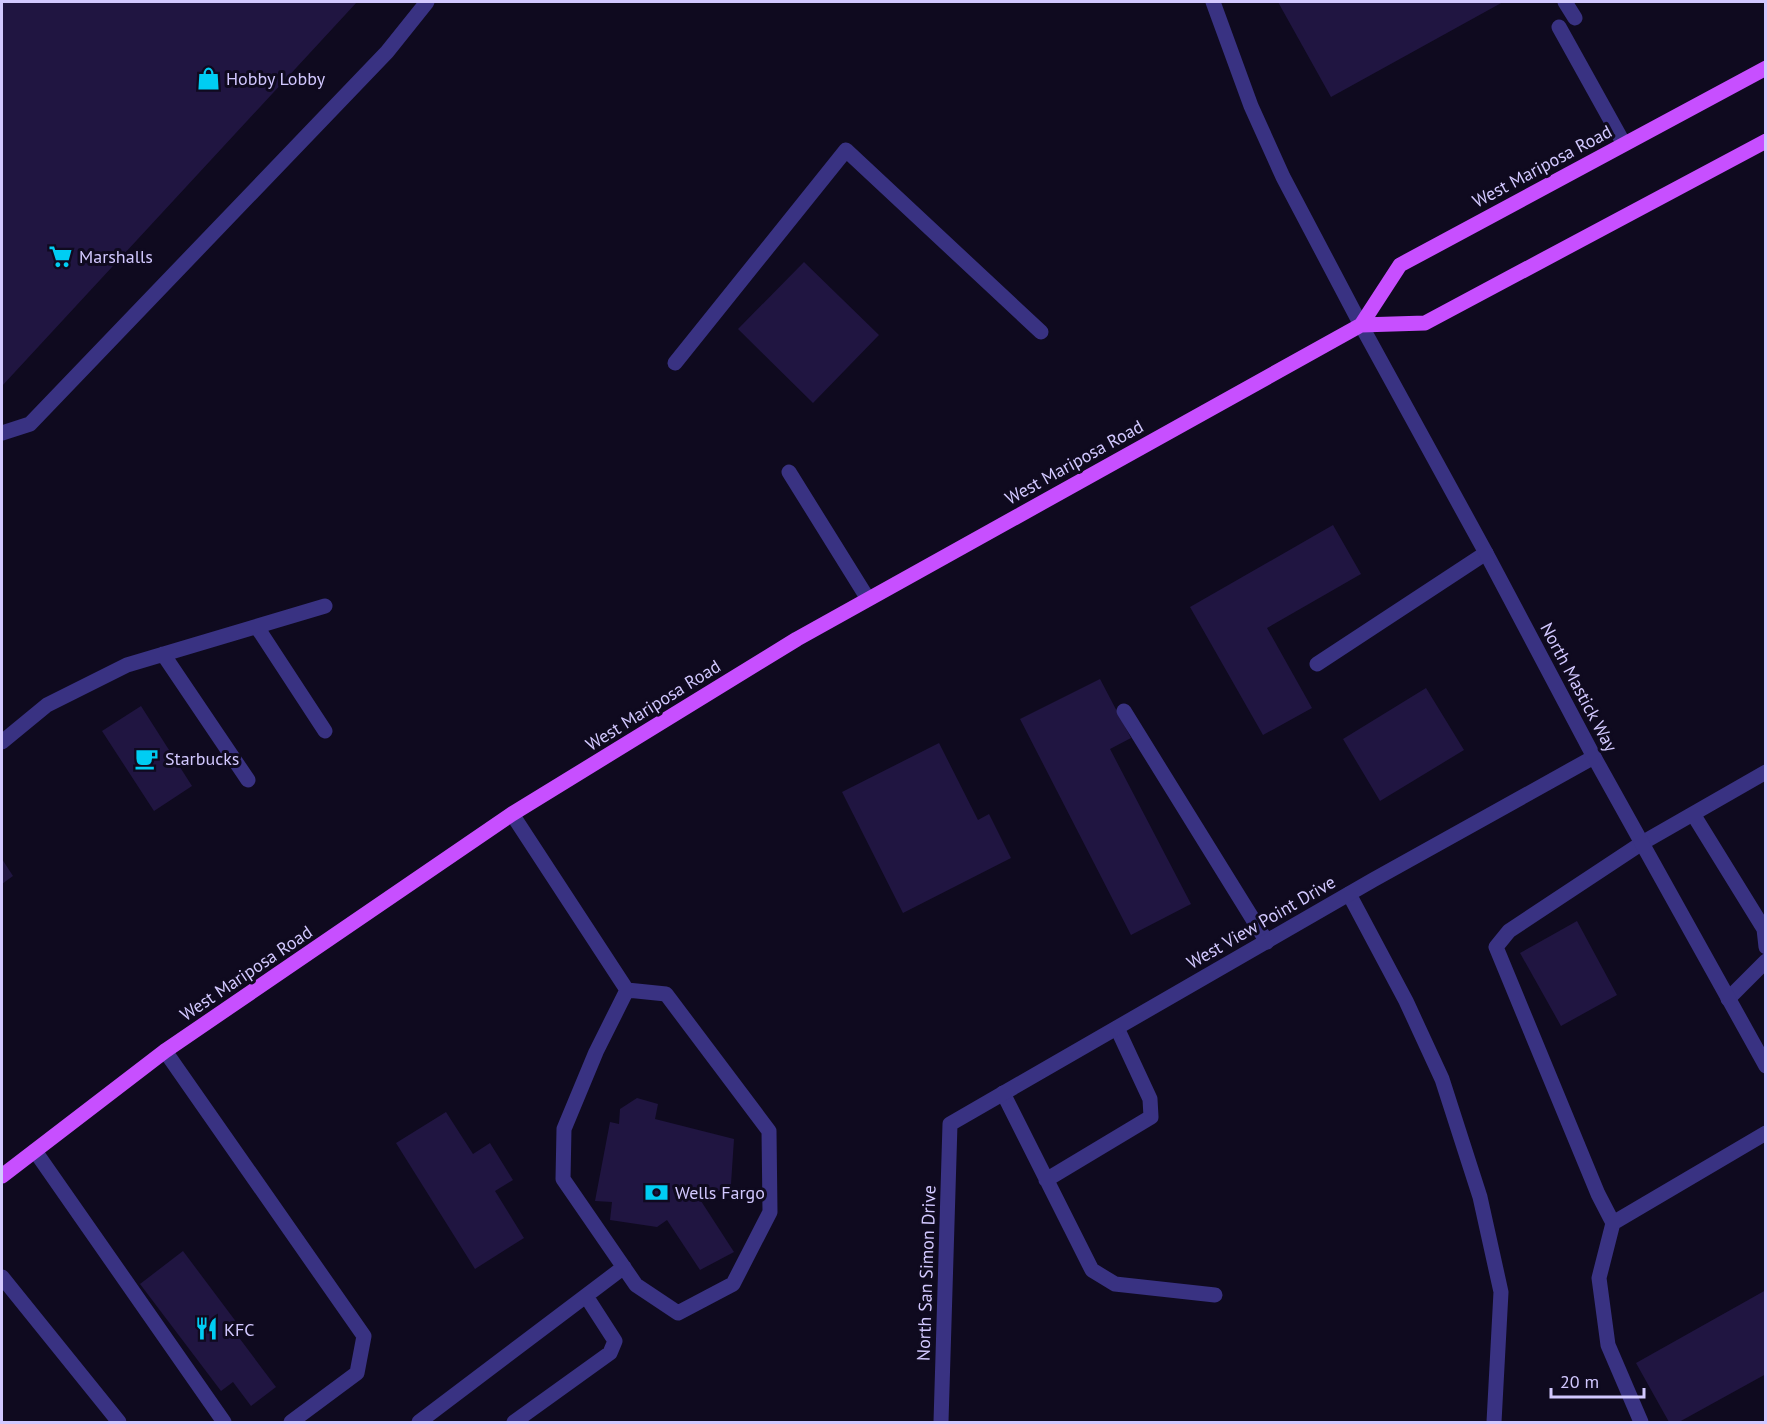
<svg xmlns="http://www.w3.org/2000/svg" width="1767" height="1424" viewBox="0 0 1767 1424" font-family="'PT Sans',sans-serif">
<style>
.building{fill:#201541}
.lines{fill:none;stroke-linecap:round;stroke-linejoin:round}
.service{stroke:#393282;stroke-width:15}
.minor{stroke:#393282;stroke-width:15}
.tertiary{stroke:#393282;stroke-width:15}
.primary{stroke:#c74fff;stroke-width:15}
.labels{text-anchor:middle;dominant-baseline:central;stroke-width:6;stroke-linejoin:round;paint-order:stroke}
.poi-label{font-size:18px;fill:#d2c8ff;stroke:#0f0a1f;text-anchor:start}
.street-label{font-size:18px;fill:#d2c8ff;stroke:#0f0a1f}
</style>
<rect width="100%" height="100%" fill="#0f0a1f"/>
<path class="building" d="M2,2H357L2,386Z
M1278,2H1503L1331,97Z
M804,262L879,335L813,403L738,329Z
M1333,525L1361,574L1267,628L1312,708L1263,735L1190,607Z
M1100,679L1131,738L1110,749L1191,904L1131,935L1020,719Z
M1426,688L1464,750L1380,801L1343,739Z
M141,706L192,786L154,811L102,731Z
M939,743L978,820L989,814L1011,858L903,913L842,792Z
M2,859L13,876L2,884Z
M1577,921L1617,995L1561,1026L1520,953Z
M637,1098L658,1104L655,1119L734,1139L731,1184L701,1201L734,1252L700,1270L667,1220L657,1227L610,1220L612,1202L595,1201L610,1122L619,1124L620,1109Z
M446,1112L473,1154L490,1143L513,1180L495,1191L524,1238L475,1269L396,1143Z
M183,1251L240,1327L234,1331L276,1387L251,1406L233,1382L221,1391L140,1284Z
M1766,1290V1374L1679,1422H1669L1636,1363Z"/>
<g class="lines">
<path class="service" d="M1213,2L1251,106L1283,177L1361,325
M1565,2L1575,18
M1559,27L1624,144
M675,363L846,150L1041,332
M2,433L30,424L387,52L427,2
M789,472L868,599
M257,627L325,731
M163,654L248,780
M1317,664L1486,553
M1124,711L1267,942
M2,742L47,705L127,665L325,606
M512,814L627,990L596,1052L564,1129L563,1179L636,1285L678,1313L733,1284L770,1212L769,1131L666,994L627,990
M1693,814L1764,929L1766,947
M1349,894L1406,1001L1442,1079L1480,1197L1501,1292L1494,1422
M1728,999L1766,961
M165,1051L364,1336L357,1373L291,1422
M1003,1093L1092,1270L1115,1284L1215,1295
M35,1151L224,1422
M1046,1180L1151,1117L1150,1099L1117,1028
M1613,1223L1766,1133
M2,1277L119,1422
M419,1422L624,1267
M514,1422L610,1353L615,1341L586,1296
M1641,1422L1608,1345L1599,1278L1613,1223L1598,1194L1496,947L1509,931L1642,843L1766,772"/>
<path class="minor" d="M941,1422L950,1124L1373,880L1594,757"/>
<path class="tertiary" d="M1361,325L1486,553L1594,757L1766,1066"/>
<path class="primary" d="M1361,325L1425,323L1766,141
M2,1176L165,1051L512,814L797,639L1361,325L1400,265L1766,68"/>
</g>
<defs>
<symbol id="shop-bare" viewBox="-9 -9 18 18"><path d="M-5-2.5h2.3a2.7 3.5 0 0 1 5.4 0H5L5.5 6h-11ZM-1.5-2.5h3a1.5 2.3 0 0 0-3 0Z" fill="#00cdf3" stroke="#0f0a1f" stroke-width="2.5" paint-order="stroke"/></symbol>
<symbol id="supermarket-bare" viewBox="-9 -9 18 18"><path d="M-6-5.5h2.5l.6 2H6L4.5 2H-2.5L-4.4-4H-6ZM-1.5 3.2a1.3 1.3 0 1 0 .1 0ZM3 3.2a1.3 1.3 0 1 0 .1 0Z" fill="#00cdf3" stroke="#0f0a1f" stroke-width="2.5" paint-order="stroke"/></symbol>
<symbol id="cafe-bare" viewBox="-9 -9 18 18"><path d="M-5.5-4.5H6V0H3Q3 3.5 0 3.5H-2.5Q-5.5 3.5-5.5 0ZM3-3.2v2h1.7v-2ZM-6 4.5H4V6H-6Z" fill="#00cdf3" stroke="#0f0a1f" stroke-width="2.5" paint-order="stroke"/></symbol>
<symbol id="bank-bare" viewBox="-9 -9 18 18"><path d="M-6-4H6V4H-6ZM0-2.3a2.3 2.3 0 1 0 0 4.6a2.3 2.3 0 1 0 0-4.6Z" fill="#00cdf3" stroke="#0f0a1f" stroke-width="2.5" paint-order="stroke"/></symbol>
<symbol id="restaurant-bare" viewBox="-9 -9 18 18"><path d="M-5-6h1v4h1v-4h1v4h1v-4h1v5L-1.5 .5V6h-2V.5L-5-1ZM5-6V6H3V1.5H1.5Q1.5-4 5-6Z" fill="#00cdf3" stroke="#0f0a1f" stroke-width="2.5" paint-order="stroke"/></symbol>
</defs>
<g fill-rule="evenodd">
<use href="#shop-bare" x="192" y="62" width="33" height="33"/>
<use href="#supermarket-bare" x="44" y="240" width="33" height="33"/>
<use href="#cafe-bare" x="130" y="742" width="33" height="33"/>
<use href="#bank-bare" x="640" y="1176" width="33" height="33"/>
<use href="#restaurant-bare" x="190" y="1312" width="33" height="33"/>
</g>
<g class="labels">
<g class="poi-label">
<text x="226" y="78">Hobby Lobby</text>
<text x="79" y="256">Marshalls</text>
<text x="165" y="758">Starbucks</text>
<text x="675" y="1192">Wells Fargo</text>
<text x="224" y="1329">KFC</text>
</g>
<g class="street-label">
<text transform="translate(1542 166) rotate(-28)">West Mariposa Road</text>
<text transform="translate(1074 462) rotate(-29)">West Mariposa Road</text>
<text transform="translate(1579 687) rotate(62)">North Mastick Way</text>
<text transform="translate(653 705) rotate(-32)">West Mariposa Road</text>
<text transform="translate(1261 922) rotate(-30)">West View Point Drive</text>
<text transform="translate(246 973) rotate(-34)">West Mariposa Road</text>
<text transform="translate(926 1273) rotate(-88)">North San Simon Drive</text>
</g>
</g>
<rect width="1767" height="1424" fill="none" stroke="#d2c8ff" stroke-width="6"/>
<path d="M1551 1388v9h93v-9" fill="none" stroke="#d2c8ff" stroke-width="3"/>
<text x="1560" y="1388" font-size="18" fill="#d2c8ff" stroke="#0f0a1f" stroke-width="4.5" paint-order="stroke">20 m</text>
</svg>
